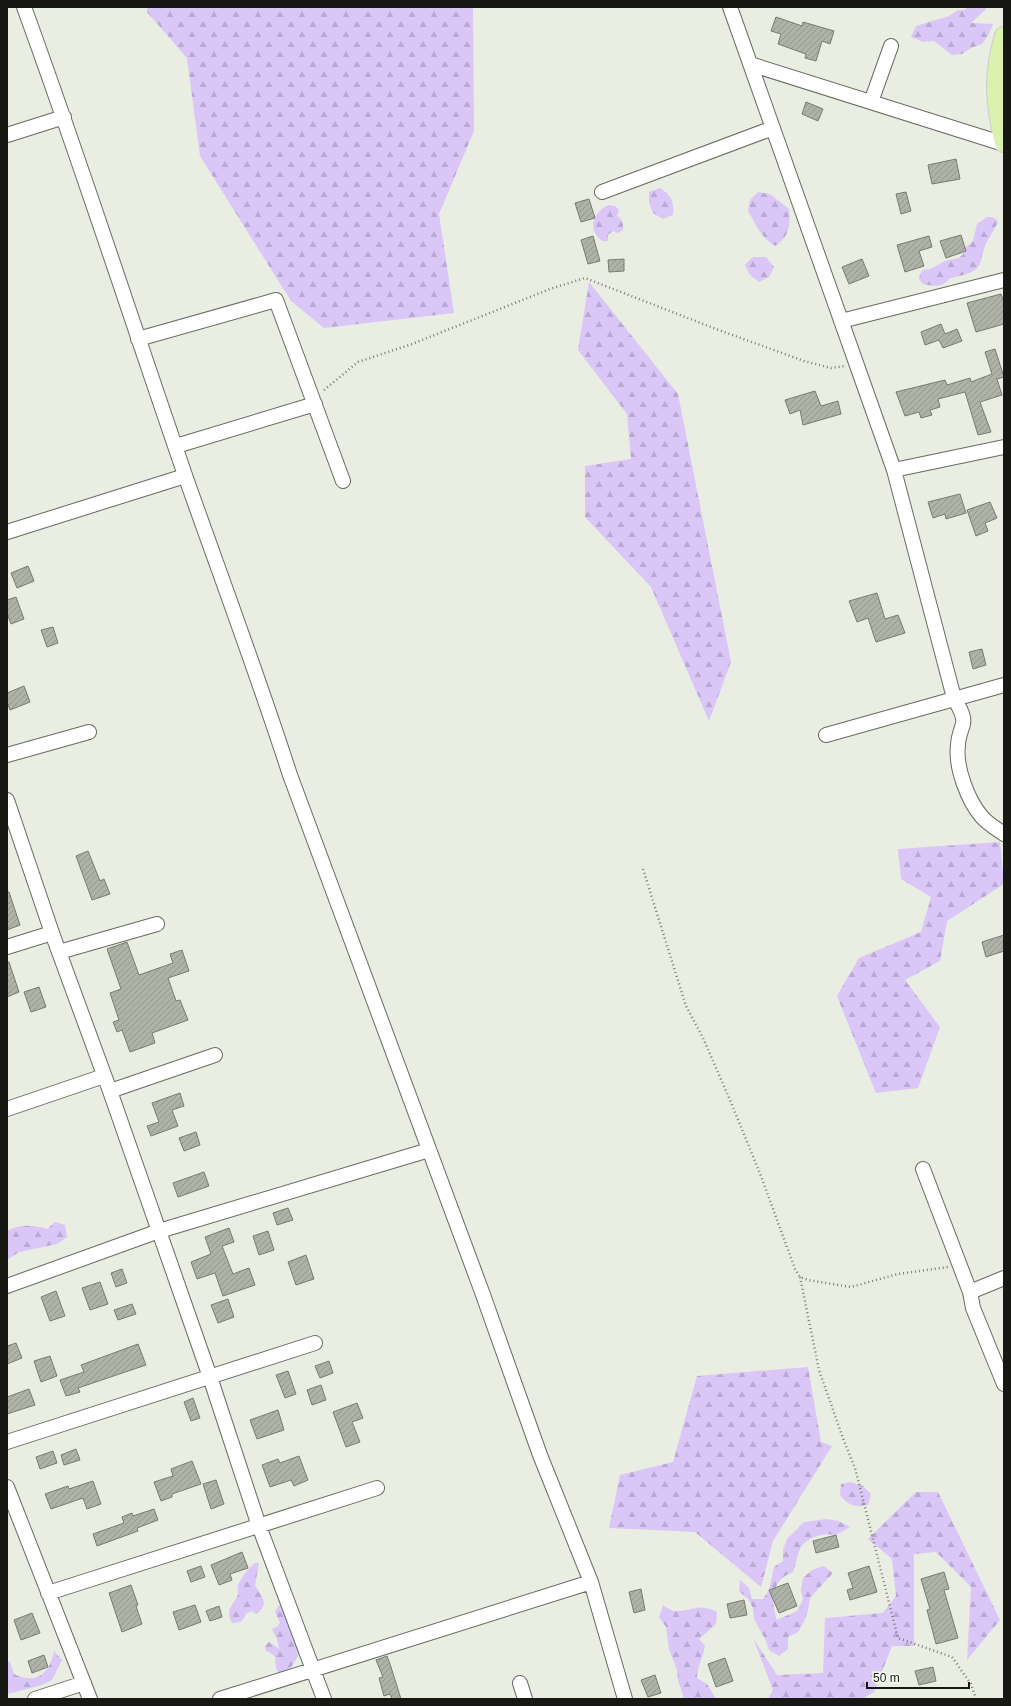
<svg xmlns="http://www.w3.org/2000/svg" width="1011" height="1706" viewBox="0 0 1011 1706" font-family="Helvetica,sans-serif">
<style>
.forest{fill:url(#forest-firs)}
.building{fill:url(#building-hatch);stroke:#787b71}
.lines{fill:none;stroke-linecap:round;stroke-linejoin:round}
.minor-casing{stroke:#676b61;stroke-width:16}
.major-casing{stroke:#cccccb;stroke-width:20}
.path{stroke:#7b7d76;stroke-width:2.5;stroke-dasharray:1 3;stroke-linecap:butt}
.minor{stroke:#fff;stroke-width:14}
.major{stroke:#dcf1af;stroke-width:18}
</style>
<defs>
<pattern id="forest-firs" width="22" height="20" patternUnits="userSpaceOnUse"><rect width="22" height="20" fill="#dac6f7"/><path d="M5 1l3.5 6h-7zM16 11l3.5 6h-7z" fill="#baa9d3"/></pattern>
<pattern id="building-hatch" width="6" height="6" patternUnits="userSpaceOnUse"><rect width="6" height="6" fill="#aeb2a7"/><path d="M-1 1l2-2M0 6l6-6M5 7l2-2" fill="none" stroke="#95988f"/></pattern>
</defs>
<rect width="100%" height="100%" fill="#e9ede2"/>
<path class="forest" d="M147,7H473L474,131L439,214L454,313L324,328L291,301L200,156L187,58L147,12Z
M968,7H986V9L971,23L993,24L989,34L982,44L971,48L962,54L952,55L934,41L923,42L911,37L916,26L949,16L958,10H964Z
M660,188C672,196 674,201 673,215L663,219L653,213L649,203V192Z
M758,192L770,194L789,209C790,226 790,236 775,246C760,236 757,226 748,211L750,200Z
M609,205L615,206L619,210L617,216L621,219L623,224V230L618,233L613,231L608,235V241H603C586,231 593,211 609,205Z
M987,217H993L998,221C995,230 986,241 984,249C981,256 982,264 976,269C967,276 958,275 949,279C943,288 932,286 923,284L919,279L920,274L923,270L930,269L945,261L959,258L963,254L964,249L973,241L977,224Z
M753,257H766L774,267L769,277L759,282L750,275L745,265Z
M589,282L678,394L731,662L709,721L651,587L585,517V466L631,459L627,414L578,350Z
M1000,842L1004,884L947,921L940,961L905,980L940,1027L918,1088L876,1093L837,996L859,958L921,932L931,897L901,879L898,849Z
M55,1222L65,1225L67,1237L57,1244L19,1252L7,1260V1231C20,1224 33,1225 47,1229Z
M808,1367L821,1442L832,1446L773,1541L761,1587L695,1532L609,1528L620,1475L673,1462L697,1376Z
M851,1482L863,1486L871,1494L868,1505C854,1507 849,1506 840,1495L841,1484Z
M916,1492H938L1000,1620L967,1660L971,1587L936,1552L914,1554V1646H892L874,1692L862,1699H768L773,1690L753,1638L777,1675L823,1673L825,1618L883,1613L896,1596L892,1559L868,1539Z
M827,1519L838,1521L850,1527L836,1535C824,1532 807,1537 801,1547C797,1554 796,1565 793,1572C771,1580 770,1600 777,1620L797,1611L803,1600L801,1590L803,1578L812,1570L824,1566L833,1573L810,1598L808,1610L804,1622L798,1632L788,1637V1649L779,1656L769,1650L765,1639L754,1619L753,1608L748,1599L739,1591L740,1580L749,1588L752,1599H763L769,1590L774,1567L783,1561V1550L787,1539L804,1522Z
M255,1563H259L255,1585C261,1596 271,1604 256,1614L251,1611L246,1614C243,1621 240,1623 232,1623C225,1609 232,1607 237,1597C239,1594 237,1589 238,1585C241,1578 249,1567 255,1563Z
M281,1602C287,1614 303,1643 298,1656C294,1664 290,1666 288,1676L281,1679L276,1668L275,1657L271,1653L266,1651L265,1646L269,1642L279,1649L277,1639L272,1629L277,1627L280,1623L275,1612Z
M663,1606C666,1607 670,1610 674,1611C693,1612 697,1602 717,1612L716,1624L699,1639L705,1646C703,1658 697,1666 697,1678L707,1684L716,1699H684L678,1680L677,1670L669,1649L666,1627L659,1617Z
M54,1651L62,1660L52,1680L42,1685L7,1694V1661L10,1662L14,1674C36,1685 50,1674 54,1651Z"/>
<path class="building" d="M776,17L802,26L803,22L834,31L830,44L822,41L816,61L805,58L806,54L778,44L781,34L771,31Z
M806,102L823,109L818,121L802,114Z
M956,159L960,179L932,184L928,165Z
M906,192L911,211L901,214L896,194Z
M589,199L595,218L581,222L575,203Z
M961,235L966,251L946,258L940,241Z
M593,236L600,261L588,264L581,240Z
M929,236L932,247L919,251L924,266L905,272L897,245Z
M624,259V271L609,272L608,260Z
M862,259L869,276L849,284L842,267Z
M1001,294L1004,302V324L976,332L967,303Z
M941,324L945,334L957,329L962,341L943,348L939,340L925,345L921,332Z
M995,349L1004,377L997,379L1002,395L980,402L991,432L978,435L965,392L938,399L940,407L930,410L932,415L921,418L919,412L905,416L896,392L945,380L947,385L970,378L971,382L992,374L985,352Z
M815,391L821,406L838,401L841,414L803,425L800,410L790,414L785,400Z
M960,494L966,513L946,519L945,514L933,518L928,502Z
M990,502L997,518L985,523L988,531L976,536L967,510Z
M28,566L34,581L17,588L11,573Z
M877,593L885,619L898,615L905,633L876,642L868,618L857,622L849,601Z
M16,597L24,619L11,624L7,613V600Z
M53,627L58,643L47,647L41,630Z
M982,649L986,665L973,669L969,652Z
M24,686L30,702L10,710L7,702V693Z
M88,851L100,881L104,879L110,894L92,900L76,856Z
M7,892H9L20,925L7,930Z
M1004,935V951L986,957L982,942Z
M127,942L139,975L173,963L170,954L182,950L189,971L168,978L176,1001L180,1000L188,1020L152,1033L155,1043L130,1052L122,1030L117,1032L113,1022L119,1020L110,993L121,989L107,949Z
M7,962H9L19,992L7,997Z
M39,987L46,1007L31,1012L24,992Z
M180,1093L184,1106L172,1110L178,1126L151,1136L147,1126L159,1122L152,1103Z
M196,1132L200,1145L184,1151L179,1138Z
M204,1172L209,1186L178,1197L173,1183Z
M288,1208L293,1220L277,1225L273,1213Z
M229,1228L234,1242L222,1246L233,1274L249,1268L255,1285L223,1296L215,1273L197,1279L191,1262L211,1254L205,1237Z
M268,1231L274,1250L259,1255L253,1236Z
M306,1255L314,1279L296,1285L288,1262Z
M122,1269L127,1283L116,1287L111,1273Z
M100,1282L108,1304L90,1310L82,1288Z
M56,1291L65,1316L50,1321L41,1297Z
M228,1299L234,1317L218,1323L211,1305Z
M132,1304L136,1314L118,1320L114,1310Z
M16,1343L22,1358L7,1364V1346Z
M138,1344L146,1365L78,1388L80,1392L66,1396L60,1380L84,1372L81,1365Z
M50,1356L57,1376L41,1382L34,1361Z
M329,1361L333,1373L320,1378L315,1366Z
M288,1371L296,1394L285,1398L276,1375Z
M321,1385L326,1400L312,1405L307,1390Z
M29,1389L35,1405L7,1414V1397Z
M193,1398L200,1418L191,1421L184,1402Z
M357,1403L363,1418L352,1422L360,1442L346,1447L333,1412Z
M278,1410L284,1430L257,1439L250,1420Z
M76,1449L80,1460L64,1465L61,1455Z
M53,1451L57,1463L40,1469L36,1457Z
M299,1456L308,1480L294,1486L291,1480L270,1487L262,1465L278,1459L280,1463Z
M192,1461L201,1484L172,1494V1497L161,1501L154,1482L173,1476L171,1469Z
M216,1480L224,1504L211,1509L203,1484Z
M93,1481L101,1504L87,1509L83,1498L51,1509L45,1494L68,1486L69,1489Z
M154,1509L158,1520L137,1528L138,1531L97,1546L93,1534L124,1523L122,1517L132,1513L133,1516Z
M836,1535L839,1547L816,1553L813,1541Z
M242,1552L248,1568L230,1574L232,1580L219,1585L211,1565Z
M201,1566L205,1577L191,1582L187,1571Z
M869,1566L877,1592L850,1600L847,1590L853,1588L848,1573Z
M944,1572L949,1589L944,1590L958,1638L936,1644L927,1610L930,1609L921,1579Z
M788,1583L797,1606L779,1613L769,1590Z
M131,1585L138,1605L136,1606L142,1624L122,1632L109,1593Z
M641,1589L645,1610L634,1613L629,1592Z
M744,1600L747,1615L730,1618L727,1604Z
M195,1605L201,1622L179,1630L173,1612Z
M219,1606L222,1617L210,1621L206,1611Z
M32,1613L40,1633L21,1640L14,1620Z
M44,1655L48,1667L32,1673L28,1661Z
M387,1656L391,1667L401,1699H392L390,1694L384,1696L379,1678L383,1677L376,1660Z
M725,1658L733,1681L716,1687L708,1664Z
M933,1667L936,1681L919,1685L915,1671Z
M655,1675L661,1693L648,1697L641,1680Z"/>
<g class="lines">
<defs>
<path id="minor" d="M24,7C81,163 132,322 186,478C221,577 258,676 290,775L482,1292L540,1455L591,1582L625,1699
M730,7L894,470L954,698C958,706 965,715 963,724C961,731 958,738 958,745C955,767 968,801 982,817C988,824 997,829 1004,834
M750,64L1004,144
M871,102L891,46
M7,135L64,117
M602,192L773,128
M841,321L1004,280
M138,339L276,300L343,481
M176,446L315,404
M894,470L1004,447
M7,532L185,476
M826,735L1004,685
M7,755L89,732
M7,800L52,933L110,1091L210,1377L259,1526L324,1699
M7,947L52,933
M59,952L157,924
M110,1091L215,1055
M7,1109L104,1076
M923,1169L970,1292L973,1308L1004,1384
M7,1286L159,1231L429,1150
M970,1292L1004,1278
M7,1442L315,1343
M7,1487L90,1699
M48,1593L377,1488
M520,1683L525,1699
M35,1699L84,1683
M220,1699L591,1582"/>
<path id="major" d="M1004,36C992,75 995,104 1004,143"/>
</defs>
<use href="#minor" class="minor-casing"/>
<use href="#major" class="major-casing"/>
<path class="path" d="M324,390L358,362L412,344L550,289L585,278L716,329L804,361L831,368L845,366
M643,869L686,1006L703,1038L730,1100L761,1176L795,1269L800,1277L808,1280L851,1287L898,1274L948,1267
M800,1277L819,1370L844,1441L855,1468L898,1638L952,1657L971,1684L976,1699"/>
<use href="#minor" class="minor"/>
<use href="#major" class="major"/>
</g>
<rect width="1011" height="1706" fill="none" stroke="#171814" stroke-width="16"/>
<path d="M867 1682v6h102v-6" fill="none" stroke="#171814" stroke-width="2"/>
<text x="873" y="1682" font-size="12" fill="#171814" stroke="#f6fbef" stroke-width="3" paint-order="stroke">50 m</text>
</svg>
